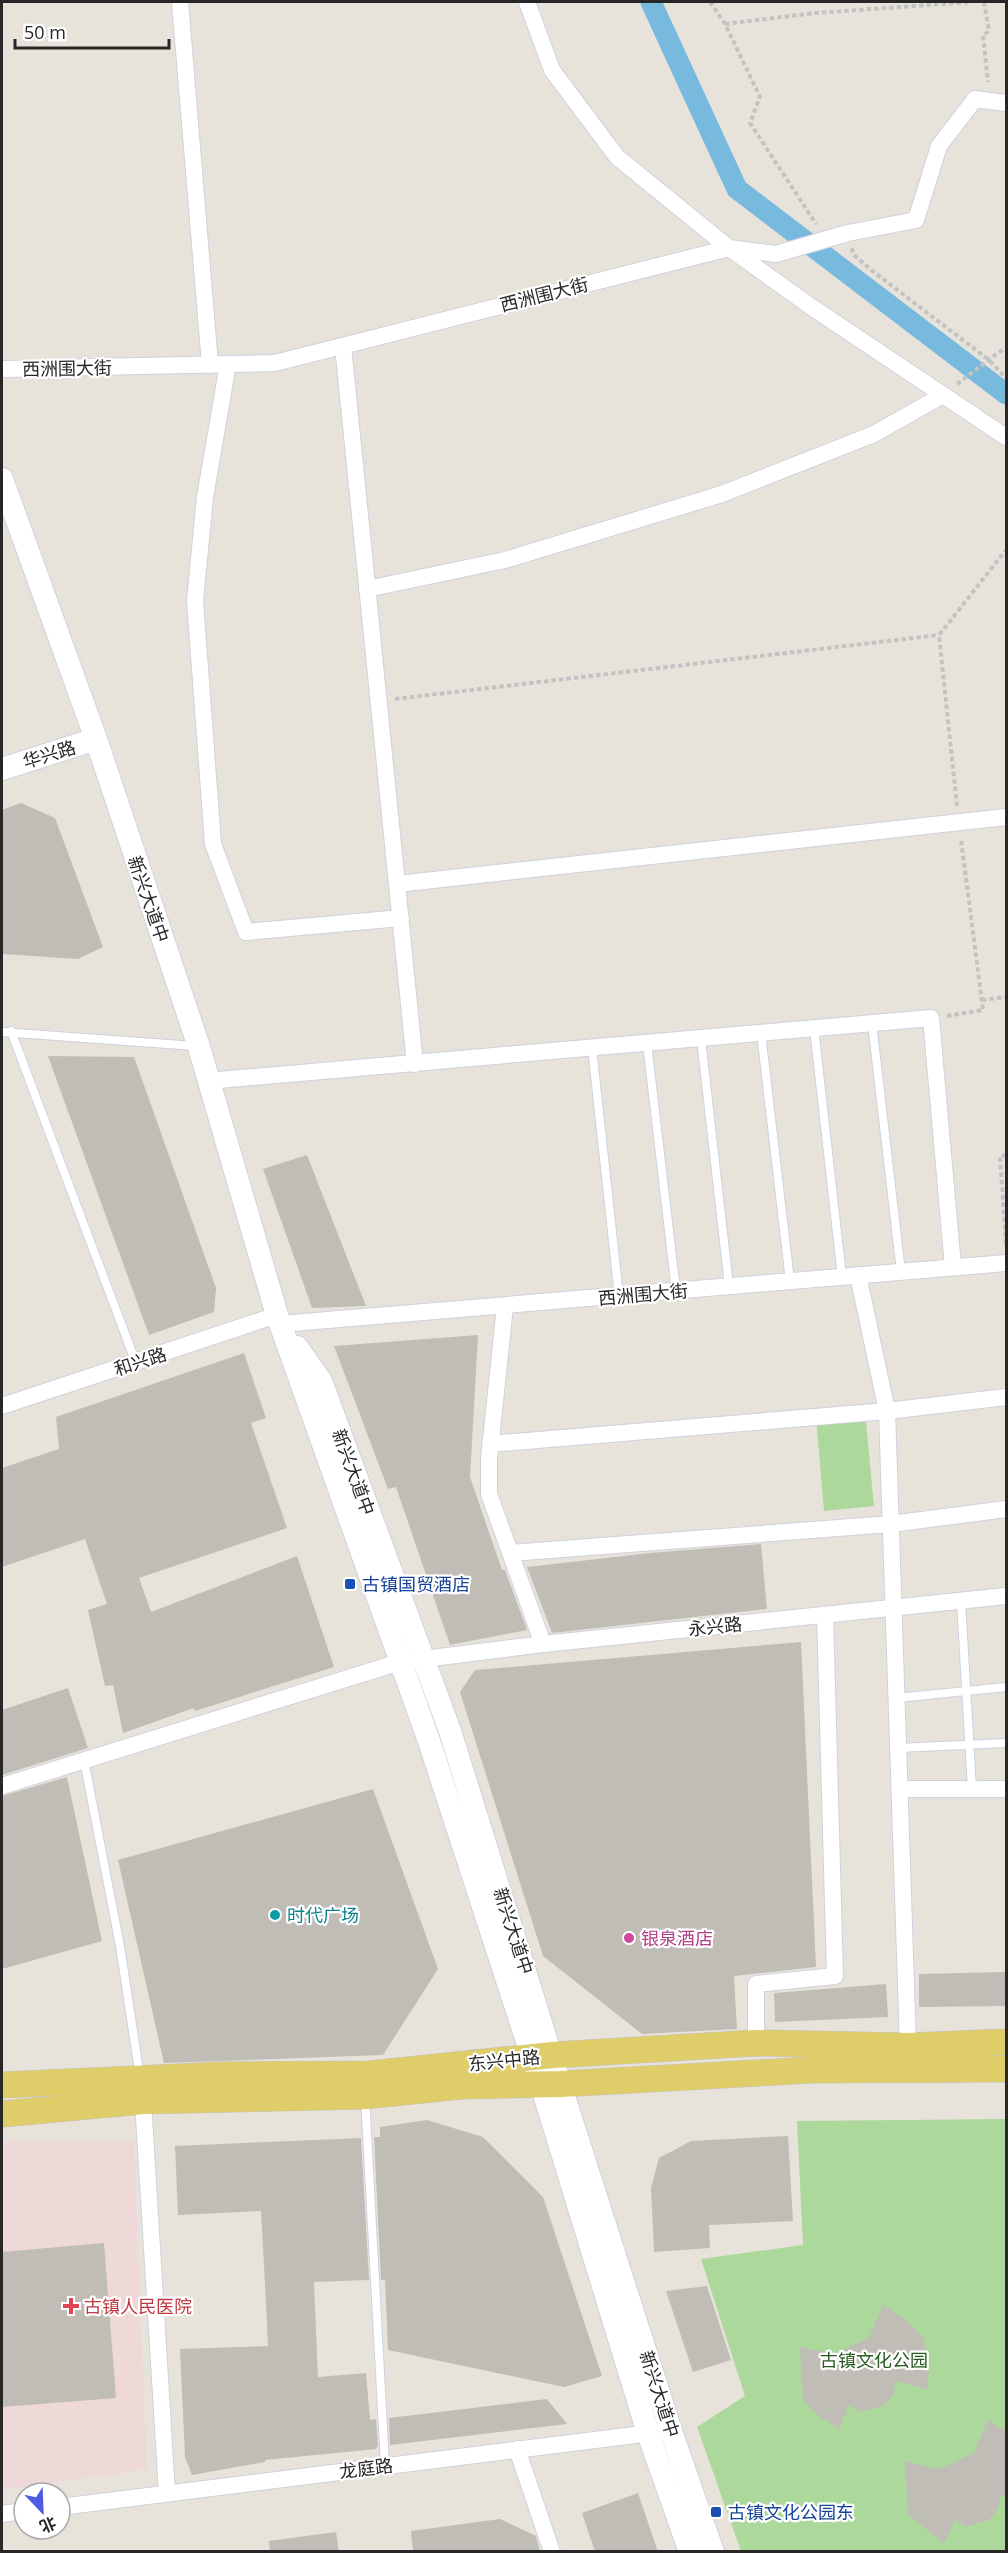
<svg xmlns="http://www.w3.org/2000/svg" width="1008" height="2553" viewBox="0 0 1008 2553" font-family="'Open Sans','Noto Sans SC',sans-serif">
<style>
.medical{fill:#eed9d8}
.green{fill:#acd89c}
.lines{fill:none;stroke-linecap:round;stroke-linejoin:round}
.canal{stroke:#78bade;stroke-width:21}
.building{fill:#c0bdb7}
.service-casing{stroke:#cfd1de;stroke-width:10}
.minor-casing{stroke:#cfd1de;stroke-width:18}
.secondary-casing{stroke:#cfd1de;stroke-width:24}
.primary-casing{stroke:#c3c3c3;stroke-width:27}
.path{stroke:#c3c3c3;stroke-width:4;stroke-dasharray:4.5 3;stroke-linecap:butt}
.service{stroke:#fff;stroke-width:8}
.minor{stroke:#fff;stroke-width:16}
.secondary{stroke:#fff;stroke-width:22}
.primary{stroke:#decd69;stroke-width:26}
.transit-dot{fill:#1a4fb4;stroke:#fff;stroke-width:2}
.culture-dot{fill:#0f9aa8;stroke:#fff;stroke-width:2}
.hotel-dot{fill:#d1479c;stroke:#fff;stroke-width:2}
.health-dot{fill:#e0444e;stroke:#fff;stroke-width:2}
.labels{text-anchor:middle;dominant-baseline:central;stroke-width:4.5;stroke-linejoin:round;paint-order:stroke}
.street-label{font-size:18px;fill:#272727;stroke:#fff}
.transit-label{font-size:18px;fill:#164399;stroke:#fff;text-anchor:start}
.culture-label{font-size:18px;fill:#0d838f;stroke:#fff;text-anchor:start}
.hotel-label{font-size:18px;fill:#b23c85;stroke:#fff;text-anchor:start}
.health-label{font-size:18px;fill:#be3a42;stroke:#fff;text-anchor:start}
.park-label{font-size:18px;fill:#285921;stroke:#fff}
</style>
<rect width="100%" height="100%" fill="#e8e3da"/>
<path class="medical" d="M134,2141L147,2469L2,2490V2142Z"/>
<path class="green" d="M865,1412L874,1506L824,1511L816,1417Z
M1006,2119V2551H741L697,2427L745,2396L701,2259L803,2245L797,2121Z"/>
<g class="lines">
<path class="canal" d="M651,2L737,189L1006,394"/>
</g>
<path class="building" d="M21,803L55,818L103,947L78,959L2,954V810Z
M48,1056L134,1057L216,1288L214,1312L149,1335Z
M307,1155L366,1306L312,1308L263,1169Z
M478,1335L470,1477L502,1570H505L527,1630L450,1645L396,1487L388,1489L334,1346Z
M244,1353L266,1418L251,1423L287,1528L139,1578L151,1612L297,1556L334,1667L195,1711L194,1708L123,1733L113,1685L105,1686L88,1610L107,1604L85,1539L2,1567V1468L59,1449L56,1417Z
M761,1544L767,1609L552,1633L527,1567L650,1553Z
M801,1642L816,1967L734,1976L737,2029L642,2034L543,1956L460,1692L475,1670Z
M68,1688L88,1748L2,1775V1710Z
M67,1777L102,1941L2,1969V1796Z
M373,1789L438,1969L383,2055L164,2063L118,1860Z
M1006,1972V2006L919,2007V1974Z
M886,1984L888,2017L775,2022L774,1993Z
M427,2120L483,2137L543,2197L602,2376L564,2387L388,2350L385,2280H381L374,2137H380V2127Z
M788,2136L793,2221L709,2225L710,2248L654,2252L651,2188L659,2158L691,2141Z
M361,2138L369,2280L314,2282L318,2377L366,2373L370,2420L376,2419L378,2446L376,2449L265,2460V2462L192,2475L185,2457L180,2349L268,2346L265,2284L261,2211L178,2215L175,2146Z
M104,2243L116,2398L2,2407V2252Z
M707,2286L731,2360L693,2372L666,2291Z
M883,2305L906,2320L923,2338L929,2365L927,2389L896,2381L893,2394L885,2405L861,2412L849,2405L839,2429L818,2415L803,2400L800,2347L834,2354L869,2338Z
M547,2399L567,2424L390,2445L389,2418Z
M988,2420L1006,2431V2497L1001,2495L998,2508L990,2519L967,2527L955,2520L944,2544L908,2514L905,2461L939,2469L974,2453Z
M638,2493L658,2552H595L582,2513Z
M500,2519L536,2536L540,2552H413L411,2531Z
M336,2532L339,2552H270L269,2541Z"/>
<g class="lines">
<defs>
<path id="service" d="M872,1023L901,1272
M814,1028L842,1277
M11,1031L136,1363
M2,1032L195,1046
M761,1033L790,1281
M701,1039L729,1286
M647,1043L676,1291
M592,1048L619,1296
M961,1601L972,1789
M897,1698L1006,1687
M899,1748L1006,1743
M84,1760L120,1946L140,2077
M365,2097L385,2465"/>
<path id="minor" d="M180,2L210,365
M527,2L552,70L617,157L729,248L813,308L1006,437
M343,346L415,1064
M228,364L205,497L195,601L213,844L246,932L401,918
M2,369L275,363L729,248L776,254L848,233L916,220L939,146L975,99L1006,103
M367,589L505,560L722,494L874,434L943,395
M397,884L1006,817
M207,1081L931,1018L953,1267
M858,1275L887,1411L908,2046
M505,1306L489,1459V1494L543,1644
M280,1324L1006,1263
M2,1406L277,1315
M490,1444L887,1411L1006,1397
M510,1553L891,1524L1006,1509
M2,1786L400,1662L543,1644L1006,1596
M901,1789H1006
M756,2043V1984L835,1976L825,1615
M143,2101L167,2493
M517,2449L552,2552
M60,2507L659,2432
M2,2514L24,2511"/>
<path id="secondary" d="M2,479L96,739L199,1047L277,1315L429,1741L541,2084L648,2433L690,2552
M2,769L96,739
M297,1347L321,1381L450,1731L560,2084L671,2431L713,2552"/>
<path id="primary" d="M2,2085L221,2075L369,2074L553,2055L756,2043L908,2046L1006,2042
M2,2114L143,2101L365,2096L460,2086L560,2084L811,2070L1006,2069"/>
</defs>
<use href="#service" class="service-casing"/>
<use href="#minor" class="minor-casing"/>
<use href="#secondary" class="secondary-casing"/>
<use href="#primary" class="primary-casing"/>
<path class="path" d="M710,2L725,24L760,97L750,123L816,224
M984,2L989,31L983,35L988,82
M725,24L815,13L971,2
M852,248L853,254L870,269L989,360L1006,378
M957,384L1006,347
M395,699L939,635
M957,806L939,635L1006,550
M982,1000L1006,997
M947,1016L983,1010L961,840
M1006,1155L1000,1156L1006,1244"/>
<use href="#service" class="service"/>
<use href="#minor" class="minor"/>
<use href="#secondary" class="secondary"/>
<use href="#primary" class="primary"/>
</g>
<g class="transit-dot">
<rect x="344" y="1578" width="12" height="12" rx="3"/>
<rect x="710" y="2506" width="12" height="12" rx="3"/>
</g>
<circle class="culture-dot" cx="275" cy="1915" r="6"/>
<circle class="hotel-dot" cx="629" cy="1938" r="6"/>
<path class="health-dot" d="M68 2297h6v6h6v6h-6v6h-6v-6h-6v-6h6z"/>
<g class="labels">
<g class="street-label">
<text transform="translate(544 294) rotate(-14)">西洲围大街</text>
<text transform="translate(67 368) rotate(-1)">西洲围大街</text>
<text transform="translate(49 754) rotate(-17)">华兴路</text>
<text transform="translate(149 899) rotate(71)">新兴大道中</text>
<text transform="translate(643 1294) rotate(-5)">西洲围大街</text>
<text transform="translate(140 1361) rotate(-18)">和兴路</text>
<text transform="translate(354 1472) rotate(70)">新兴大道中</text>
<text transform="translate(715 1626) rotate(-6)">永兴路</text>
<text transform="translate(514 1931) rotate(72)">新兴大道中</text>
<text transform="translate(504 2060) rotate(-6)">东兴中路</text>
<text transform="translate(660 2394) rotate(72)">新兴大道中</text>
<text transform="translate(366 2468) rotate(-7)">龙庭路</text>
</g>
<g class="transit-label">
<text x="362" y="1584">古镇国贸酒店</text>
<text x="728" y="2512">古镇文化公园东</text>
</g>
<g class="culture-label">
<text x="287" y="1915">时代广场</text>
</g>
<g class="hotel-label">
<text x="641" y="1938">银泉酒店</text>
</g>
<g class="health-label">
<text x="84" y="2306">古镇人民医院</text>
</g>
<g class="park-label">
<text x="874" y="2360">古镇文化公园</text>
</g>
</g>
<rect width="1008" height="2553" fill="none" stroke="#272727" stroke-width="6"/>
<g transform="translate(42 2511) rotate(157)"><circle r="28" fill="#ffffff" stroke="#a9a9a9" stroke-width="1.5"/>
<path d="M0-4.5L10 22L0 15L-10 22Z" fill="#4c5be3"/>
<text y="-9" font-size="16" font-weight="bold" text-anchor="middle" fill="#272727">北</text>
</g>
<path d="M15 39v9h154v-9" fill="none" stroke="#272727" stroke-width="3"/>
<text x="24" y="39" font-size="18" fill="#272727" stroke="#ffffff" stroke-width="4.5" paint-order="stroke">50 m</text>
</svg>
